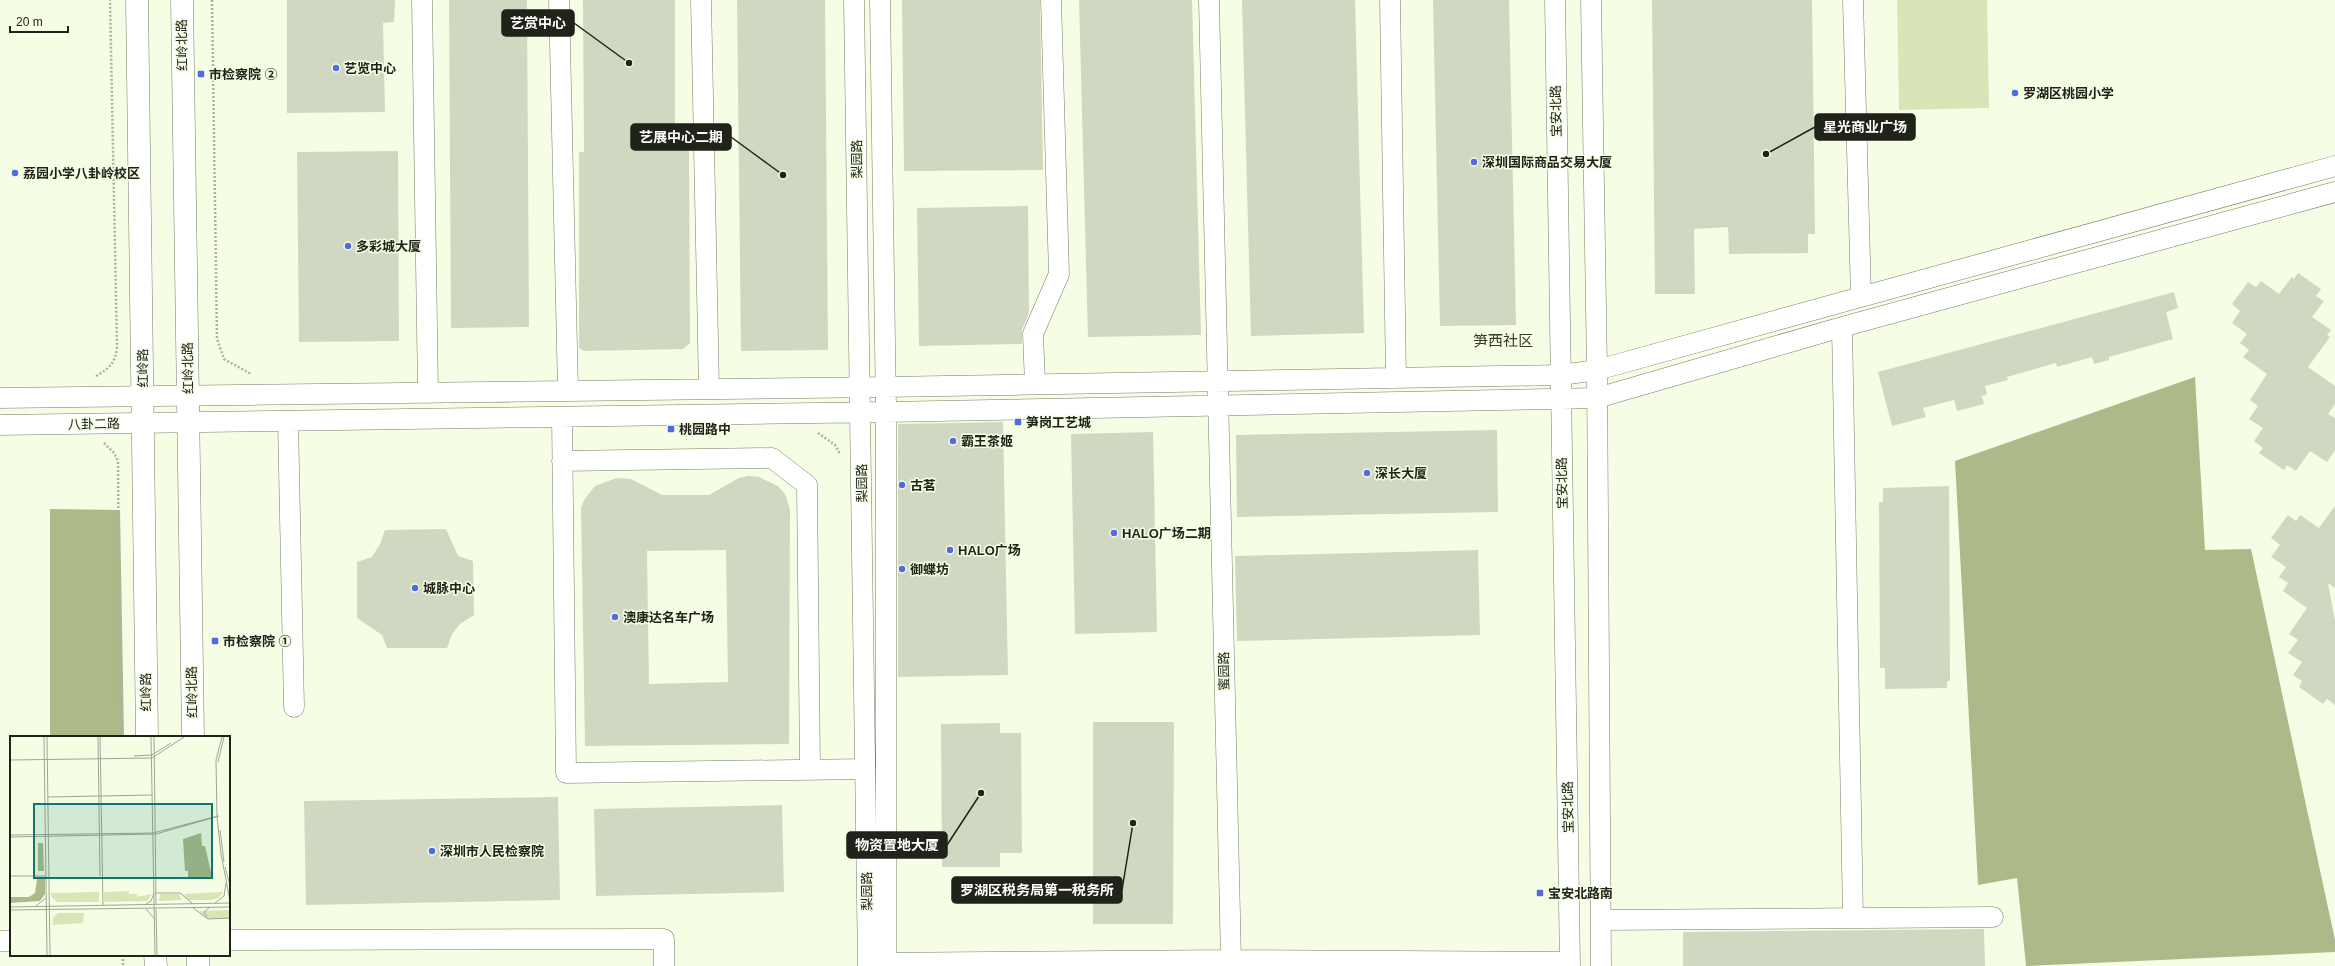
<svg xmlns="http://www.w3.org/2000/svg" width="2335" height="966" viewBox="0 0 2335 966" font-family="Arial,'Noto Sans SC',sans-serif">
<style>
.green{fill:#d8e6b7}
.forest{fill:#acba8a}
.building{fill:#d1d8c1;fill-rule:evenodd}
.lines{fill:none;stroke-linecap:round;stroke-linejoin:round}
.minor-casing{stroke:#777d68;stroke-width:21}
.major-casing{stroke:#777d68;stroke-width:23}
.path{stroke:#acb2a0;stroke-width:2.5;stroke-dasharray:2 2;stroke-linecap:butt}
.minor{stroke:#fff;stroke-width:20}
.major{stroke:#fff;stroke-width:22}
.poi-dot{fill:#536be1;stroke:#f5fde5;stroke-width:1.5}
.labels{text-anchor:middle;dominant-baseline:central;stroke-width:3;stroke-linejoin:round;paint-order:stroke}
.street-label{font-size:13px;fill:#20231a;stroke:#f5fde5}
.poi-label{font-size:13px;font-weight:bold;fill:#20231a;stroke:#f5fde5;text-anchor:start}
.quarter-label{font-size:15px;fill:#363b29;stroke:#f5fde5}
.inset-road{fill:none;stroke:#a0a694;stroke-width:1}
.view{fill:#0f766e;fill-opacity:0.15;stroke:#0f766e;stroke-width:2}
.inset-edge{fill:none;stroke:#20231a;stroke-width:2}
.leader{fill:none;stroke:#20231a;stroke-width:1.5}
.callout-dot{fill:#20231a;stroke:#f5fde5;stroke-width:1.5}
.callout{fill:#20231a;stroke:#20231a;stroke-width:1.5}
.callout-label{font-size:14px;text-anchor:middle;font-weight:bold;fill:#fff}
</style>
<rect width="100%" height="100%" fill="#f5fde5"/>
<path class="green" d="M1897,0H1987L1989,108L1899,110Z"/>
<path class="forest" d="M2195,377L2205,550L2251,549L2335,940V952L2026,966L2017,878L1978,885L1955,461Z
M50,509L120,510L124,737H50Z"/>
<path class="building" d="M287,0H395L394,22L383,23L385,112L287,113Z
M449,0H527L529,327L451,328Z
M583,0H675V144L689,151L690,343L683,349L584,351L579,348V152H584Z
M737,0H825L828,350L741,351Z
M902,0H1040L1043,170L904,171Z
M1079,0H1192L1201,335L1088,337Z
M1242,0H1355L1364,333L1251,336Z
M1433,0H1509L1516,325L1440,326Z
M1652,0H1812L1815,234H1808V253L1729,254L1728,227L1694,229L1695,294H1655Z
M398,151L399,341L299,342L297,152Z
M1028,206L1029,313L1022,330V344L919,346L917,208Z
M2298,273L2321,289L2316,296L2324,301L2312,317L2331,330L2327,335L2330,337L2308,367L2335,386V404L2328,414L2335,418V450L2327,462L2310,451L2296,471L2287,465L2284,470L2259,453L2263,448L2254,441L2263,428L2249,419L2258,406L2250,400L2267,374L2243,357L2249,350L2240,343L2247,334L2232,323L2240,311L2232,304L2248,282L2256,287L2261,281L2279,294L2292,277L2294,279Z
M2174,292L2178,308L2166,312L2173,339L2109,357V360L2094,364L2092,357L2057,367L2056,363L2007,377L2008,380L1985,386L1987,394L1982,396L1984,404L1957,411L1954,400L1923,408L1926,417L1892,426L1878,372Z
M1003,422L1008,675L898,677V424Z
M1497,430L1498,512L1237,517L1236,435Z
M1153,432L1157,632L1075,634L1071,434Z
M748,476L759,477L778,486L785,494L790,509L789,744L585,746L581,508L584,500L595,486L617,478L631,479L662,495H709L739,478ZM726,550L728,682L649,684L647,551Z
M1949,486L1950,681H1947V688L1885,689V668H1880L1879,502H1883V488Z
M2335,506V588L2328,583L2335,621V705L2327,699L2323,704L2299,687L2302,681L2293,675L2302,662L2288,653L2298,640L2289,634L2307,608L2283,591L2288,583L2279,577L2286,567L2271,557L2280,545L2271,538L2288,515L2296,521L2300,515L2319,528Z
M446,529L458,556L473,561L474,615L460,624L452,634L447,648H387L382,635L357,618V562L372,557L380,544L385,530Z
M1478,550L1480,635L1237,641L1235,556Z
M1093,722H1174L1173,924H1093Z
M1000,723V733H1021L1022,853H1000V867H942L941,724Z
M558,797L560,900L306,905L304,801Z
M782,805L784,892L596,896L594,809Z
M1984,929L1985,966H1683V932Z"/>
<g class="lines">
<defs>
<path id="minor" d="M422,0L428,393
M559,0L568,391
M701,0L709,389
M854,0L868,966
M880,0L886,412V966
M1209,0L1231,960
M1390,0L1396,378
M1555,0L1570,966
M1591,0L1597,370L1601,966
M1853,0L1861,297
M1842,327L1853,918
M1035,384L1033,334L1059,274L1051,0
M0,398L885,387L1561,375L1597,370L2335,166
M562,417L566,773L865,769
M288,421L294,707
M0,425L886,412L1597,398L1842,327L2335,192
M562,461L772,458L807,485L810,769
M1601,920L1993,917
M229,940L664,939V966
M0,941H11
M872,963L1231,960L1570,962"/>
<path id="major" d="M137,0L147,737
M182,0L193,737
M155,955L156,966
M198,955V966"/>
</defs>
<use href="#minor" class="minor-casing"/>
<use href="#major" class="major-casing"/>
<path class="path" d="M212,0L217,339L224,359L251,374
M96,376C109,369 116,362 117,347L110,0
M818,433L835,445L840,454
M104,443L114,453L118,461L120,737
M123,955V966"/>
<use href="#minor" class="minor"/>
<use href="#major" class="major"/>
</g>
<g class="poi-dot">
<circle cx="336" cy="68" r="4"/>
<rect x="197" y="70" width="8" height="8" rx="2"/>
<circle cx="2015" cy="93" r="4"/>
<circle cx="1474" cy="162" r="4"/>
<circle cx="15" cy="173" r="4"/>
<circle cx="348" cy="246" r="4"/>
<rect x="1014" y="418" width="8" height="8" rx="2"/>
<rect x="667" y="425" width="8" height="8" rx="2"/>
<circle cx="953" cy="441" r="4"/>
<circle cx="1367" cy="473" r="4"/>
<circle cx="902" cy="485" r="4"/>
<circle cx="1114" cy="533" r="4"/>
<circle cx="950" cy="550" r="4"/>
<circle cx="902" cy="569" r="4"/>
<circle cx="415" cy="588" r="4"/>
<circle cx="615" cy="617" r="4"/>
<rect x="211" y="637" width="8" height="8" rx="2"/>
<circle cx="432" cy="851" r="4"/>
<rect x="1536" y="889" width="8" height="8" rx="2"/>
</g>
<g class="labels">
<g class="street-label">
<text transform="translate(182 45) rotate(-91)">红岭北路</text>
<text transform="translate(1556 111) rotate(-91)">宝安北路</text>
<text transform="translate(857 159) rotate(-91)">梨园路</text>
<text transform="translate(143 368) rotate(-91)">红岭路</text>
<text transform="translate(188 368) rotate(-91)">红岭北路</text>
<text transform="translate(94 424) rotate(-1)">八卦二路</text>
<text transform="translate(862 483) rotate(-91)">梨园路</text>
<text transform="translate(1562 483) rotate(-91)">宝安北路</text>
<text transform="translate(1224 671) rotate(-91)">蜜园路</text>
<text transform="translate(146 692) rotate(-91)">红岭路</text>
<text transform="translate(192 692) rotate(-91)">红岭北路</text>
<text transform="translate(1568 807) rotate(-91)">宝安北路</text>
<text transform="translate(867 891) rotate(-91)">梨园路</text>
</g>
<g class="poi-label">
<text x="344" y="68">艺览中心</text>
<text x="209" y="74">市检察院 ②</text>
<text x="2023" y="93">罗湖区桃园小学</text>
<text x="1482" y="162">深圳国际商品交易大厦</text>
<text x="23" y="173">荔园小学八卦岭校区</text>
<text x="356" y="246">多彩城大厦</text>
<text x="1026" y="422">笋岗工艺城</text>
<text x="679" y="429">桃园路中</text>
<text x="961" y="441">霸王茶姬</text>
<text x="1375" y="473">深长大厦</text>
<text x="910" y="485">古茗</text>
<text x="1122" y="533">HALO广场二期</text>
<text x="958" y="550">HALO广场</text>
<text x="910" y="569">御蝶坊</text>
<text x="423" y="588">城脉中心</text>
<text x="623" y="617">澳康达名车广场</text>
<text x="223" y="641">市检察院 ①</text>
<text x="440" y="851">深圳市人民检察院</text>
<text x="1548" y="893">宝安北路南</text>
</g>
<g class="quarter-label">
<text x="1503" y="340">笋西社区</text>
</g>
</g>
<g transform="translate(10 736)">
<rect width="220" height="220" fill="#f5fde5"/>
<path d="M119,155V158H127V161L142,158L137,165L94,166V156ZM89,156V166H47L41,160V157ZM213,156L209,162L201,164H178L174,158ZM169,158L172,164L149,165L150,158ZM220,174V183H197L189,175ZM48,177H74L73,187L43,189V182Z" fill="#d8e6b7"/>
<path d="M191,97L192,110H195L202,141L178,142V135H175L173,103ZM28,107H33L34,135H28ZM27,143H35V158L30,165L0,167V161H19L25,157Z" fill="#acba8a"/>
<path class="inset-road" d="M34,1L37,219M37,1L40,219M88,1L90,140M90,1L93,169M141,1L145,219M144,1L146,168M212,1L206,24L207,81L211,118L220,165M124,20L142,19L161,7M0,24L142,22L174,1M208,26L214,1M38,61L142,59M210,94L214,126M0,99L143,97L208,80M0,101L146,98L209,80M215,131L220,149M0,140H36M146,157H170M170,157L182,167M205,167L214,160L216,147M136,168L141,165L144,157M26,170L36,162M0,171L220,167M183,172L198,183L220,182M136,173L144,182M146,173L147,219M0,174L220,171M197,181L194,176L200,171"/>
<path class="view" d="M24,68H202V142H24Z"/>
<rect width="220" height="220" class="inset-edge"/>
</g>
<path class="leader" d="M629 63L574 23M1766 154L1815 127M783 175L731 137M981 793L947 845M1133 823L1122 890"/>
<g class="callout-dot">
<circle cx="629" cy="63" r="4"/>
<circle cx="1766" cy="154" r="4"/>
<circle cx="783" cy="175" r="4"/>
<circle cx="981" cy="793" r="4"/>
<circle cx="1133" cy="823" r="4"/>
</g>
<g class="callout">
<rect x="502" y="10" width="72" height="26" rx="4"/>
<rect x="1815" y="114" width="100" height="26" rx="4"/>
<rect x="631" y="124" width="100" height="26" rx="4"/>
<rect x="847" y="832" width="100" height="26" rx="4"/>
<rect x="952" y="877" width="170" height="26" rx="4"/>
</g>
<g class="callout-label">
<text x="538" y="28">艺赏中心</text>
<text x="1865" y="132">星光商业广场</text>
<text x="681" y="142">艺展中心二期</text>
<text x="897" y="850">物资置地大厦</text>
<text x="1037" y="895">罗湖区税务局第一税务所</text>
</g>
<path d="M10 26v6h58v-6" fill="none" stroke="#20231a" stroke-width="2"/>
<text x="16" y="26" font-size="12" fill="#20231a" stroke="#f5fde5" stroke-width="3" paint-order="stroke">20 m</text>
</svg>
